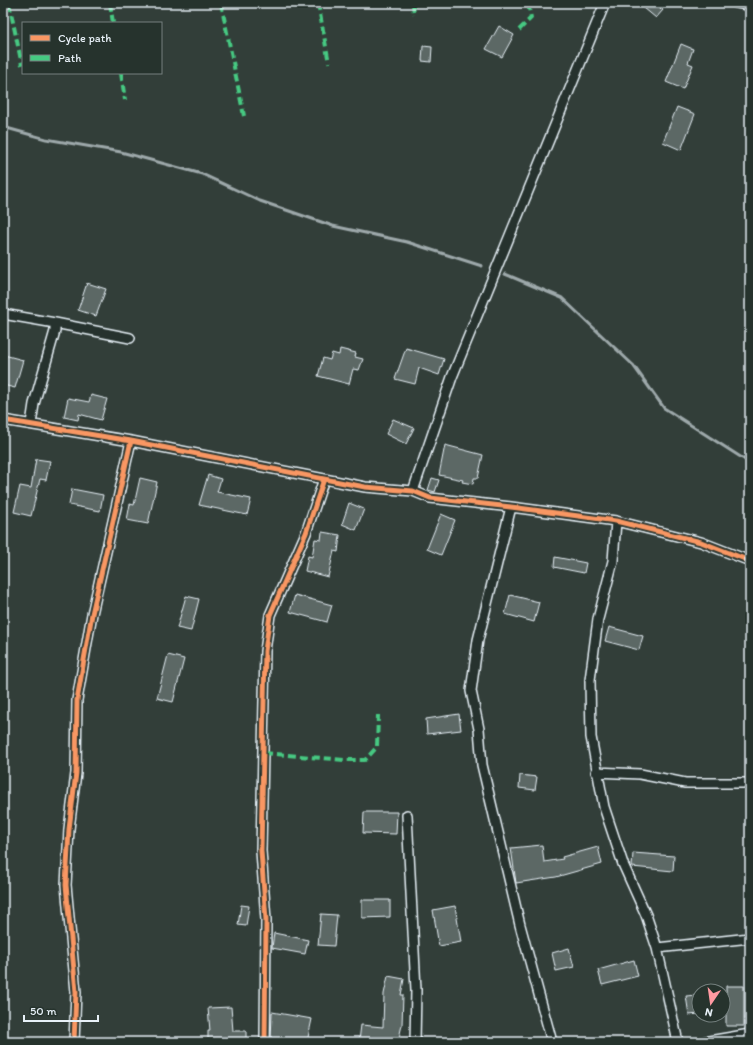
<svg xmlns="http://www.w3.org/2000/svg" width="753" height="1045" viewBox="0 0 753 1045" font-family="Itim,sans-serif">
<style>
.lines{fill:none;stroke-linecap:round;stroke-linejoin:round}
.stream{stroke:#9ea9ab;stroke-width:3}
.building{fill:#5c6865;stroke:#e8f1f8}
.minor-casing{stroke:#e8f1f8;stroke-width:12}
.minor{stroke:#26332d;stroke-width:9}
.quiet{stroke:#46c982;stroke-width:4;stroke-dasharray:8 4;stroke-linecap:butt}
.cycleway-casing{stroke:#26332d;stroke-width:8}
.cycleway{stroke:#f99763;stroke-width:5}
</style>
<rect width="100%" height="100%" fill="#323e39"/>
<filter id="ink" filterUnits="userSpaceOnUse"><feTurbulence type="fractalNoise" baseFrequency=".025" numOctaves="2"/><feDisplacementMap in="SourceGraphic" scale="8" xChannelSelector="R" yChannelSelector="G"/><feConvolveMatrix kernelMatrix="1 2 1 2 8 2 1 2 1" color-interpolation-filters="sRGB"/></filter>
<g filter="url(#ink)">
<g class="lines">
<path class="stream" d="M3,127L46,139L121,152L202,174L260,201L333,226L407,242L482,266
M505,274L562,298L633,365L664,408L750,463"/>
</g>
<path class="building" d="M638,3H655L663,10L656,18Z
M499,26L514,35L502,57L486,49Z
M681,44L693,49L688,63L693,65L683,89L666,82Z
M423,46L432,47L431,62L422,61Z
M677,107L695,114L681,150L663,142Z
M87,283L106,289L96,316L78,310Z
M406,348L444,359L439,375L419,368L415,384L395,379Z
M340,349L356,353L355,357L363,359L359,370L353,369L349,384L318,376L323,358L330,360L332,353L339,355Z
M4,355L23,360L15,388L3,385Z
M91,395L107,399L101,420L79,414L78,420L64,417L68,398L89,402Z
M393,419L414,428L406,444L386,434Z
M445,445L483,455L478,478H474L473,484L462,482L463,480L439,475Z
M36,459L50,461L46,480L40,479L31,516L14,512L20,486L31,488Z
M208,475L221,479L217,492L251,499L247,515L199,505Z
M140,478L157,482L148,524L127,520L130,504L134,505Z
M432,478L439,480L435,492L428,490Z
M72,489L103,495L100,511L69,505Z
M349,503L364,509L356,530L342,524Z
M441,514L455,520L441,555L427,549Z
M322,532L340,535L338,552L334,551L328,577L305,571L308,556L312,557L315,539L321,540Z
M555,557L586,563L584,573L554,567Z
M295,595L332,605L327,622L290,612Z
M510,595L539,602L534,622L505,614Z
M186,596L199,599L191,631L177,628Z
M609,627L643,636L639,650L605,641Z
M168,655L184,659L173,702L157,698Z
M459,714L461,730L427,734L426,719Z
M520,775L537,777L535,790L519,788Z
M364,812H397L396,834L363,833Z
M542,845L544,862L563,859L562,857L598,847L602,864L556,877L516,883L511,848Z
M633,853L674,856L673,871L632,867Z
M362,900H390V917L362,918Z
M241,905L249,906L246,926L238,925Z
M455,906L461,942L439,946L433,910Z
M321,914L337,915L334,946L318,945Z
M274,933L308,940L305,954L272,948Z
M569,948L574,967L556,971L552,953Z
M634,960L638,976L602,985L598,970Z
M388,976L404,979L401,995H403L402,1025L398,1042L359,1041L361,1025L383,1027L384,994Z
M726,986H744V1026H726Z
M699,995V1014L689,1015L686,996Z
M231,1007L233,1031H246V1042H208V1031H210L208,1008Z
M272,1012L312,1019L307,1042H271Z"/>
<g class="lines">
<defs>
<path id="minor" d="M736,3L750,6
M3,314L55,323V331L34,404L31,424
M55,323L130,338
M3,420L131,441L365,487L413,491L430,498L511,507L616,521L701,542L750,561
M413,491L452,377L605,3
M511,507L478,640L471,691L479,729L482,765L520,925L552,1042
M616,521L613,561L598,619L590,680L591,737L604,807L623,864L646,915L657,948L678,1042
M596,772L640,774L685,783H750
M407,815L416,990L415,1042
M657,948L750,938
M74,1042L76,992L66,885L69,829L76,773L77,700L92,614L131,441
M265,1042L266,920L261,851L265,651L270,615L306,533L324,479
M703,1042L750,1034"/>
</defs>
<use href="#minor" class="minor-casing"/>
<use href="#minor" class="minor"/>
<path class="quiet" d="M9,3L22,65
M110,3L113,23
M221,3L244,116
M318,3L329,63
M413,3L414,15
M519,30L531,18L528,3
M121,73L125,100
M264,753L345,760H365L377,747L378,715"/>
<defs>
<path id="cycleway" d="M3,420L131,441L365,487L413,491L430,498L511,507L616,521L701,542L750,561
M74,1042L76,992L66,885L69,829L76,773L77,700L92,614L131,441
M265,1042L266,920L261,851L265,651L270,615L306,533L324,479"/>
</defs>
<use href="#cycleway" class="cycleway-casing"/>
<use href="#cycleway" class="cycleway"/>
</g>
</g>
<rect width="753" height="1045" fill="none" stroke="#26332d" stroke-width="16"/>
<rect x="8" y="8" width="737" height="1029" fill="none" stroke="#e8f1f8" stroke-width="1.5" filter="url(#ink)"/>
<rect x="22" y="22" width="140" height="52" fill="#26332d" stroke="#747f7e"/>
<rect x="30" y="35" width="20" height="6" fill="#f99763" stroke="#747f7e"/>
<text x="58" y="42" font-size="12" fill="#e8f1f8">Cycle path</text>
<rect x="30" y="55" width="20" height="6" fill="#46c982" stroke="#747f7e"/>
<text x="58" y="62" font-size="12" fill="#e8f1f8">Path</text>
<g transform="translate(711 1003) rotate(193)"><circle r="19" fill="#26332d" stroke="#747f7e"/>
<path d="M0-3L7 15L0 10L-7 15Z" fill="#ff9aa2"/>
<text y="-6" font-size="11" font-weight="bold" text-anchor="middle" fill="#e8f1f8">N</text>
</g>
<path d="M24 1015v6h74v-6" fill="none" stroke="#e8f1f8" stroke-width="2"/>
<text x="30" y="1015" font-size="12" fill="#e8f1f8" stroke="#26332d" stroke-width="3" paint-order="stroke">50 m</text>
</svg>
